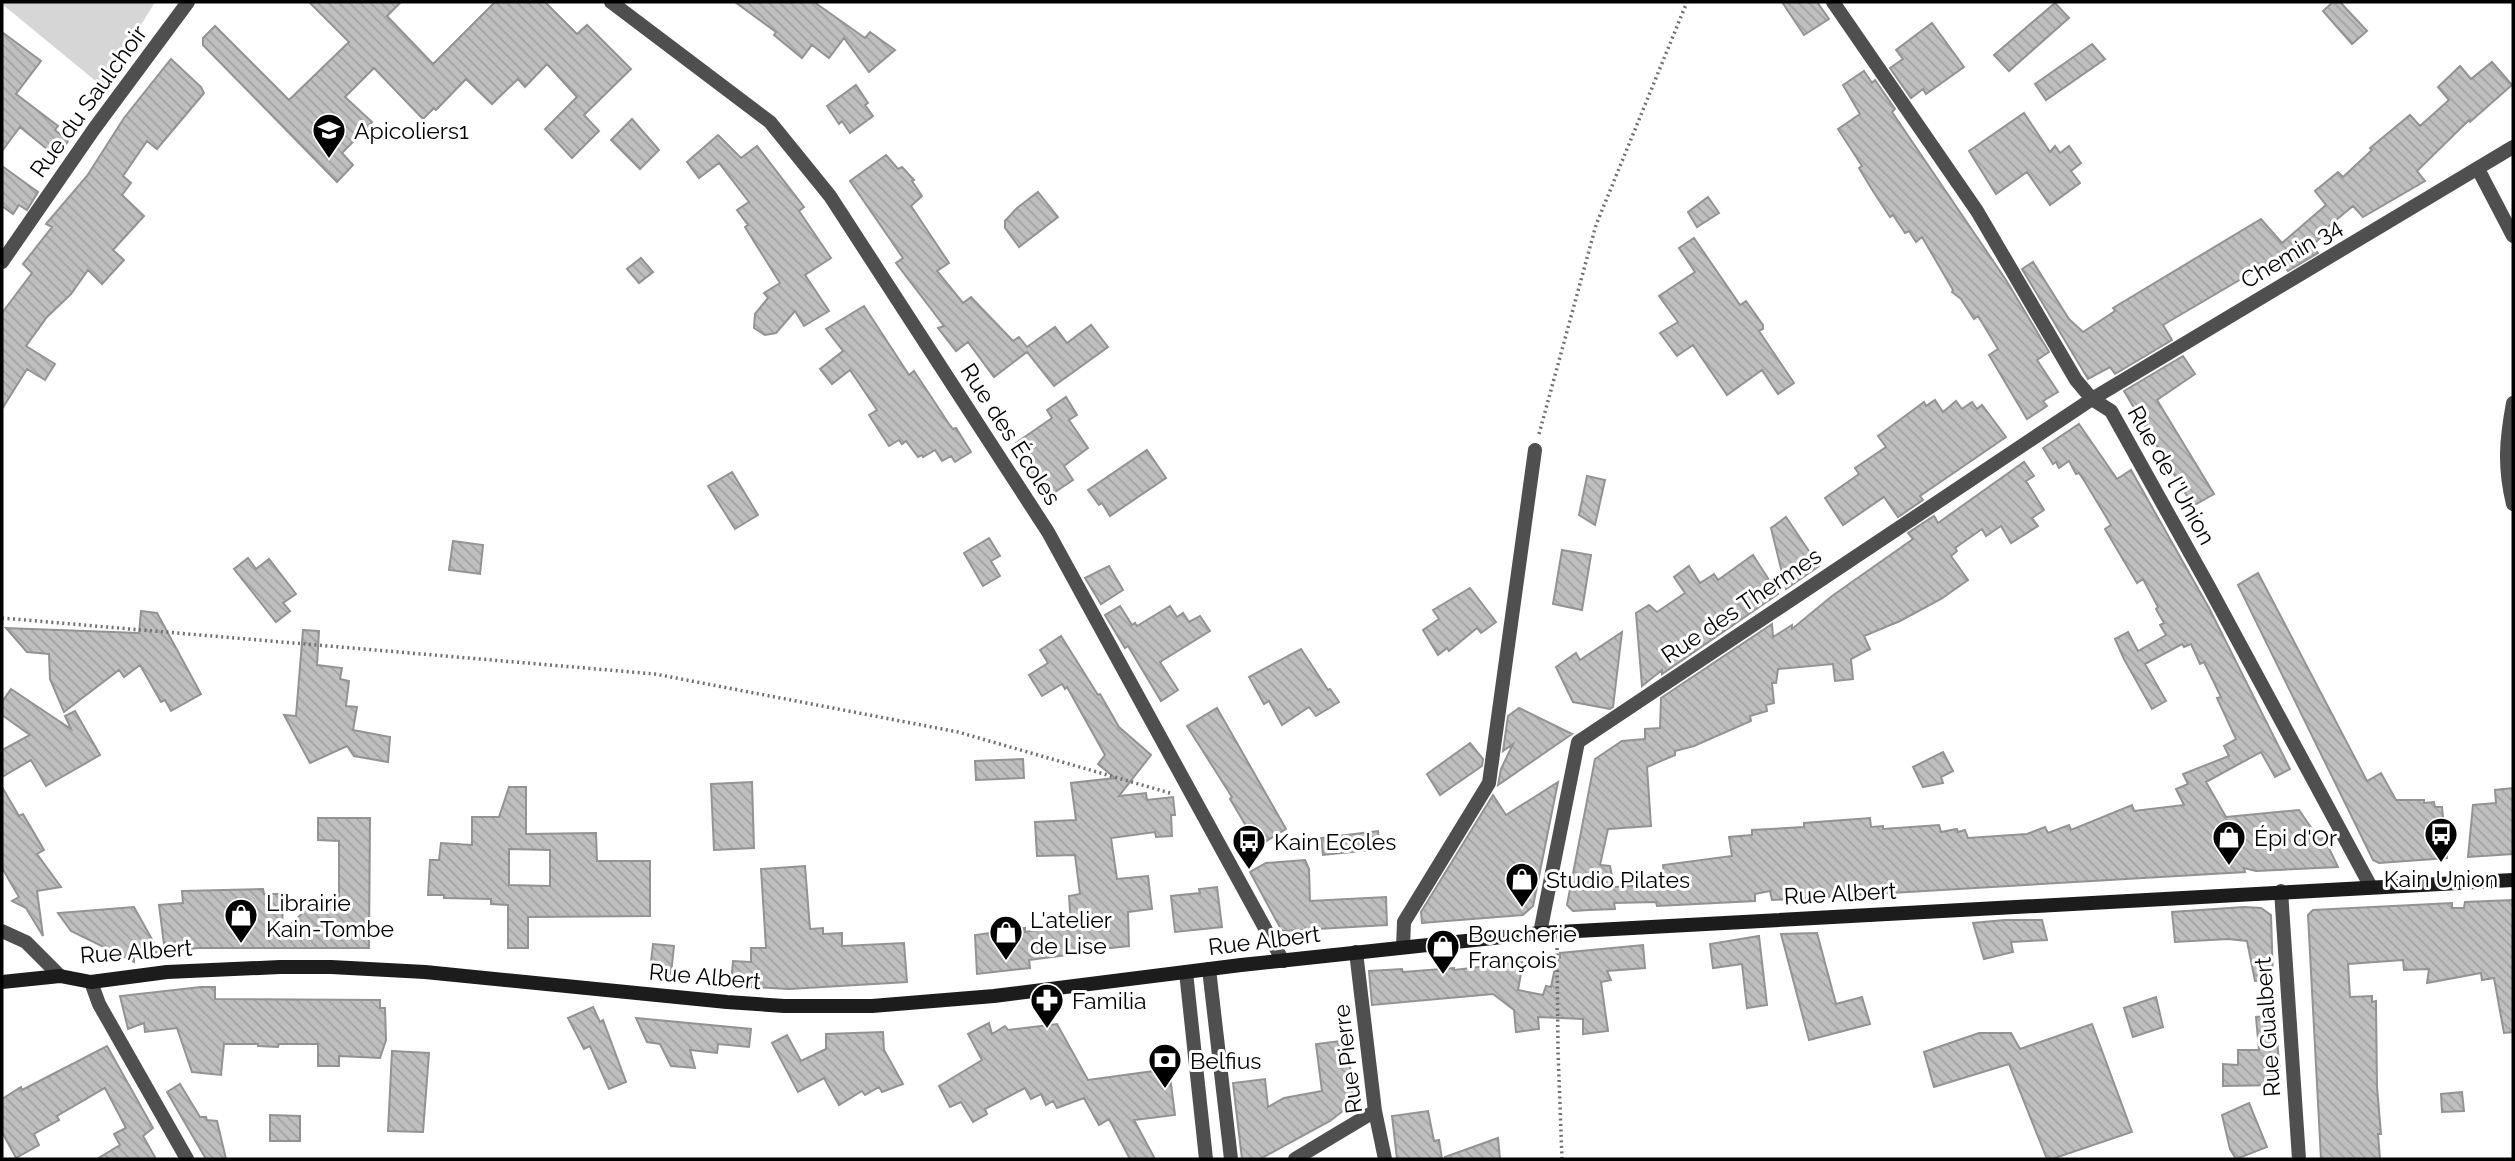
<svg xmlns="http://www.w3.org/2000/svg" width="2515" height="1161" viewBox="0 0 2515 1161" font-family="Raleway,sans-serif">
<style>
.grass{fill:#d6d6d6}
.building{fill:url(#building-back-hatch);stroke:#939393;stroke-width:2;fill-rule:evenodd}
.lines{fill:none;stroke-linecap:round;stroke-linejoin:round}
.path{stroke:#717171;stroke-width:3.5;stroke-dasharray:2 3.5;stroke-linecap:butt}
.street{stroke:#4f4f4f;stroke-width:14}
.secondary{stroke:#1c1c1c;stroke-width:14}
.labels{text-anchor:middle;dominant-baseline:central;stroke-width:6;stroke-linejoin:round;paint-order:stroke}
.street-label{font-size:23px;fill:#000;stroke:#fff}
.poi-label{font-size:23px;fill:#000;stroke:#fff;text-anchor:start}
</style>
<defs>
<pattern id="building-back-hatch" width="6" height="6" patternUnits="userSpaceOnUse" patternTransform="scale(1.75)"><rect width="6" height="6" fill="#bfbfbf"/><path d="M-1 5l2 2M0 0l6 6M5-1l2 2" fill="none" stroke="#a2a2a2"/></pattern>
</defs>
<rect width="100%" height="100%" fill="#fff"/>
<path class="grass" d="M2,2H155L103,87L2,4Z"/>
<path class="building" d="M309,2H401L387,16L433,64L495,2H545L577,34L587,25L631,69L584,115L599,131L572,158L545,129L577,97L547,64L525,87L518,79L492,104L466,79L436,110L434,108L423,119L374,68L345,97L372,122L342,153L353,165L337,182L203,45V38L215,26L289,100L349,42Z
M735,2H814L865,38L870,32L895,50L869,72L844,38L829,58L812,45L802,58L774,35L776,32Z
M1782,2H1817L1829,19L1804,35Z
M2333,2H2340L2367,31L2352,44L2323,11Z
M2055,3L2069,18L2009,71L1994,55Z
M1932,23L1964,67L1926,94L1923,89L1911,98L1890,68L1903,59L1896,50Z
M2,32L41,61L16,94L58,126L55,130L68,141L58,158L20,127L2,151Z
M2092,44L2105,59L2046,100L2035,84Z
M171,59L201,87L204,93L157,149L147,141L123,176L131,183L122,195L144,216L113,250L124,260L102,284L88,270L71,294L47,317L26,346L55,364L45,380L27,369L2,409V313L32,273L23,264L52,227L46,224L87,176L124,118Z
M2492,62L2512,85L2470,122L2469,120L2417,171L2425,181L2363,217L2353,206L2324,230L2326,232L2312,246L2318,253L2288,271L2277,258L2163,325L2172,340L2115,374L2110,367L2088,379L2022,269L2033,262L2069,319L2083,332L2115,311L2113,308L2261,219L2282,243L2326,205L2315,191L2338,172L2343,177L2372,150L2370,148L2410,115L2420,126L2449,100L2438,87L2460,66L2471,79Z
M1864,71L1872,83L1875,80L1895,109L1892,112L2006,280L2049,352L2037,360L2058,392L2043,401L2047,406L2027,419L1989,355L1998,349L1978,316L1974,319L1961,299L1952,292L1953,290L1922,237L1916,242L1909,231L1905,233L1893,215L1890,217L1871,188L1859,168L1862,166L1838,129L1860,114L1843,85Z
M856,85L868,103L865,105L873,116L850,133L842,121L839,124L827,106Z
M2024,113L2050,152L2055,146L2060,153L2069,146L2081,163L2071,171L2080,183L2050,205L2027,172L1996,194L1969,151Z
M632,119L659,150L640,169L611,140Z
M718,135L741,158L757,146L804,207L799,211L831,258L805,275L829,311L804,326L795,311L776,333L765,335L754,328L755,314L768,298L764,293L780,283L745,227L748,225L737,210L749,202L719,163L699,178L687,162Z
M886,155L898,169L902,167L914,180L912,181L922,196L911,206L949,263L937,271L963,303L971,297L1013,341L1019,337L1027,347L1055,327L1067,343L1091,325L1108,347L1054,386L1027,352L994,377L968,342L956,351L938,328L944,326L896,263L903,258L850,181Z
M2,166L38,192L27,210L19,205L13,214L2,206Z
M1038,192L1058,217L1019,247L1005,228V221L1017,208Z
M1708,197L1719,213L1697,227L1688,212Z
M1694,238L1740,305L1746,301L1763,325V329L1759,331L1794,383L1778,394L1762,370L1727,395L1693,345L1677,356L1660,333L1678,322L1659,296L1695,272L1679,248Z
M641,258L653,272L639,283L627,269Z
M864,306L909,375L914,371L949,424L953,429L956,428L971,452L955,462L951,456L942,461L935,450L923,457L922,455L918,457L906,441L902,444L899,440L889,446L869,415L877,410L850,370L832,384L820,369L843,351L826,329Z
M2183,356L2195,374L2157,400L2214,494L2193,506L2124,391Z
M1066,397L1077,415L1069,420L1088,448L1064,466L1073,480L1046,498L1026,469L1031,465L1016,443L1052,418L1047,410Z
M1935,400L1943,412L1956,401L1962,409L1972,402L1977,409L1982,405L2006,437L1920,496L1923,500L1898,517L1884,497L1843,525L1825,498L1859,474L1855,468L1886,447L1878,436L1924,402L1926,406Z
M2079,424L2117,479L2131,470L2209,608L2290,769L2275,777L2261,752L2206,782L2226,817L2299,810L2319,839L2324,838L2338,867L2256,871L2244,868L2245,872L1772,900L1770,891L1755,894V901L1657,906L1656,902L1614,903L1615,909L1589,910L1573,911L1567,905L1595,759L1622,741L1645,739V729L1660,728L1661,698L1772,624L1773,637L1792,625V629L1832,596L1913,539L1908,533L1934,516L1938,523L2024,462L2034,476L2026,481L2044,510L2032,518L2038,526L2011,543L2001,526L1986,536L1982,529L1955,548L1957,551L1951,556L1968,580L1941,599L1900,621L1864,636L1870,649L1851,659L1853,679L1835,681L1833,664L1778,669L1776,683H1772L1774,703L1766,705L1767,711L1750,716L1751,721L1694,746L1675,751V755L1647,767L1651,826L1608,829L1600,865L1610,866L1614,887L1665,884L1663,865L1732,856L1729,837L1752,835V830L1804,827V823L1870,818L1871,827L1883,826V829L1939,825L1941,832L1957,829L1958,832L1965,830L1968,838L2027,834L2045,827L2048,833L2069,825L2071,830L2132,805L2134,811L2184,805L2176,789L2188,784L2183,774L2229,756L2224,746L2236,739L2217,698L2221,697L2204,662L2200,664L2191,644L2184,647L2182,644L2145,664L2166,701L2152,709L2124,659L2115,639L2128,632L2138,651L2166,635L2160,625L2164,623L2156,609L2158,607L2143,579L2137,583L2105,529L2111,525L2085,482L2079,473L2076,474L2069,461L2059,468L2056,462L2053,464L2043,448Z
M1147,450L1166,478L1110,516L1102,503L1099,505L1088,490Z
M732,472L758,515L735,529L708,486Z
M1587,476L1605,480L1595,525L1579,515Z
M1786,517L1819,566L1786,589L1771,528Z
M989,538L1000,556L991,561L1000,576L983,586L964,553Z
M453,541L483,545L480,574L449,570Z
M1562,550L1591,555L1582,610L1553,604Z
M1753,555L1778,594L1662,674V670L1642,686L1636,613L1649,605L1657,612L1685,593L1674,577L1689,566L1700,583L1714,574L1718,580Z
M248,558L256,569L269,559L296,594L283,603L290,611L276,622L234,569Z
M1109,566L1123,590L1101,604L1085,578Z
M2258,573L2367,781L2381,773L2396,800H2424V803L2434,802L2435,807H2442L2447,858L2379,863L2373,860L2238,585Z
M1470,588L1496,622L1481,633L1477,628L1449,651L1447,648L1438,655L1423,630L1439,619L1433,610Z
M1120,606L1132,625L1135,623L1137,626L1170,606L1177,617L1183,613L1189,622L1200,616L1210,631L1160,662L1178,690L1161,701L1128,646L1125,648L1105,615Z
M141,611L157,613L201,694L171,711L165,700L161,702L140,665L124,677L119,670L64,712L50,679L49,654L27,652L6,628L139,633Z
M303,630L319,631L317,665L342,668L340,679L349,681L346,706L357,707L353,730L390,737L388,762L354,756L347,746L310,763L284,715L296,716Z
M1622,632L1613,707L1610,709L1573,702L1556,667L1576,653L1580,660Z
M1061,636L1098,695L1100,694L1119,727L1151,755L1119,796L1146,793L1147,800L1173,797L1175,815H1171L1172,836L1156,837L1155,832L1111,838L1117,879L1148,876L1152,909L1128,912L1129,946L1082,951V953L1029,960L1030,968L977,974L975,935L1025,928V932L1071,924L1069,896L1080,894L1075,855L1037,856L1035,822L1076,820L1071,783L1115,778L1098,764L1105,755L1067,687L1065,689L1062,684L1042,696L1029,675L1048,663L1040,650Z
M1301,649L1328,690L1330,689L1339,702L1316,716L1309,707L1282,725L1269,701L1264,704L1249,677Z
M11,689L71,729L65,716L75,711L100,755L46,786L31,760L2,777V750L30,735L2,715V702Z
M1217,708L1286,829L1258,846L1230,799L1232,797L1187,726Z
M1519,708L1572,734L1498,785L1501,769L1513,744L1503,751L1508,716Z
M1470,743L1483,759L1482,766L1440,795L1427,774Z
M1943,752L1953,771L1941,777L1943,783L1923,787L1913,767Z
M1023,759L1024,778L976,780L975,761Z
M752,782L754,848L714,850L711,784Z
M1558,782L1533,906L1523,915L1422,923L1421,912L1493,795L1506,815Z
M2,787L19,816L23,814L44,850L37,854L61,887L37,891L43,936L26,908L12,901L19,897L2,868Z
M509,787H526V834L596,833L597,861H650V916L528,917V948H508V905L491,904V899L444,898V895H428L430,860H439L441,843L472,845V817H499ZM509,849L550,850V886L509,885Z
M2513,788V854L2468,857L2473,805L2496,803L2495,790Z
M318,818H370L369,948H198L165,952L159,905L183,903L182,891L263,889L264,894H283L282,932L317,900H339V841L318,840Z
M1378,831L1380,849L1323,855L1321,838Z
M1305,860L1309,869L1310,901L1386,897L1387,925L1282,931L1250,872L1266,863Z
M805,866L810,929L823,928V934L842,933V946L904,943L907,982L789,989L731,986L733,961L751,962V948H766L761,869Z
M1217,887L1222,927L1175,932L1171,896L1200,893L1199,889Z
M2513,900V1032L2504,1033L2494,978L2482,980L2481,973L2427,983L2429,969L2404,970L2403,960L2348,964L2350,997L2372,996V1002L2376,1001L2377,1087L2381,1134H2378L2380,1159H2321L2308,915L2313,910L2452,903V908H2464L2465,902Z
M134,907L159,952L134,955V962L71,931L58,913Z
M2244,907L2261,908L2271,915L2273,979L2255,981L2247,941L2228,939L2175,942L2172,912Z
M2005,920H2042L2047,940L2011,942L2013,952L1984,959L1973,923Z
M1817,933L1836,1004L1862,997L1870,1024L1809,1040L1781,934Z
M1759,936L1767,1005L1747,1008L1742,964L1713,968L1710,944Z
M653,944L674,946L671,974L650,971Z
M1643,945L1645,968L1607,971L1611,980L1601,982L1608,1031L1583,1034V1019L1538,1017L1539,1029L1516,1032L1514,1010L1493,994L1372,1005L1369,971L1402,969L1403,972L1454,968V970L1523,962L1518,990L1543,995L1546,986L1551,987L1557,958H1560V953Z
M201,987H215V999L380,1000V1008H385L386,1040L380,1058L339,1056V1066H318V1044H279L278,1047L258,1046V1044H224L221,1075L192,1072L177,1028L145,1032L144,1023L128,1029L120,996Z
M2156,997L2163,1027L2133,1037L2124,1008Z
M593,1007L600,1022L603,1020L626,1082L609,1089L590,1046L584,1049L568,1018Z
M2275,1015L2281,1085L2223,1086V1064L2238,1065V1050H2259L2256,1017Z
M636,1018L751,1029L749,1047L718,1044L717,1053L690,1050L695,1068L671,1066L660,1044L647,1042Z
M989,1023L992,1034L1005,1026L1008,1030L1057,1024L1088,1080L1169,1069L1175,1115L1134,1120L1155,1159H1130L1109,1119L1099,1125L1084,1098L1057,1108L1053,1101L1046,1105L1041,1094L1031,1099L1025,1088L985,1109L987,1114L973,1122L961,1102L950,1107L939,1086L982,1060L968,1034Z
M2092,1024L2132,1132L2052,1159H2047L2009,1064L1934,1087L1924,1052L1979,1033H2011L2020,1049Z
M883,1032L884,1050L903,1084L882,1092L879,1087L865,1095L862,1091L839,1105L824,1078L798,1092L772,1043L787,1035L801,1061L826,1049V1034Z
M1348,1040L1353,1103L1330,1121L1260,1159H1242L1233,1083L1265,1079L1268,1107L1284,1098L1322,1091L1316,1044Z
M107,1046L153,1128L143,1136L156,1159H97L120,1145L114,1134L126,1128L105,1088L57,1116L59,1120L34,1134L39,1145L16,1158L2,1132V1099L21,1087L22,1090Z
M392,1051L429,1053L423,1132L388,1131Z
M180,1084L200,1117H206L207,1120L217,1121L226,1159H206L167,1092Z
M2462,1092L2464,1111L2442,1112L2441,1094Z
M2249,1103L2267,1147L2236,1159L2230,1149L2222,1115Z
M1428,1111L1434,1141L1439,1140L1442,1159H1397L1392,1116Z
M270,1115L300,1116V1141H270Z
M1498,1138L1500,1159H1445V1157Z"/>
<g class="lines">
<path class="path" d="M1539,434L1596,225L1687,2
M2,618L655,674L958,732L1170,793
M1557,948L1558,1051L1562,1159"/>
<path class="street" d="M611,2L770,122L830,196L1048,532L1283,961
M1833,2L1977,211L2076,380L2092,399L2111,411L2209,587L2371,887
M2478,169L2513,236
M2,262L94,129L188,2
M2513,403C2506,441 2504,467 2513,504
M2281,891L2299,1159
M2,931L26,942L60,976
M1540,933L1578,742L2092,399L2513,147
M1403,947L1404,922L1489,783L1535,450
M1356,952L1375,1111L1385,1159
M1209,969L1231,1159
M1186,972L1206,1159
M91,982L99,1004L187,1159
M1295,1159L1375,1111"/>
<path class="secondary" d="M2,982L60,976L91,982L167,972L280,967H331L425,972L727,1002L784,1006H872L994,996L1241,965L1540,933L2513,880"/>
</g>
<defs>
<symbol id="school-pin" viewBox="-11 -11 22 30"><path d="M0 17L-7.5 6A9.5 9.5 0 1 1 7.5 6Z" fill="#000" stroke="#fff"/><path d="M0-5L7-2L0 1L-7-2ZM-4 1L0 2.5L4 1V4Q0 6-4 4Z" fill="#fff"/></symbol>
<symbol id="bus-pin" viewBox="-11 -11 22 30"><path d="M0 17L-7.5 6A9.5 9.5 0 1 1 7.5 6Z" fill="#000" stroke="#fff"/><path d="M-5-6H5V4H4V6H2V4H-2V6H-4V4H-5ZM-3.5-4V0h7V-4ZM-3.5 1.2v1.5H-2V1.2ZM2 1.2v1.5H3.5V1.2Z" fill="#fff"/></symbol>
<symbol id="shop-pin" viewBox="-11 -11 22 30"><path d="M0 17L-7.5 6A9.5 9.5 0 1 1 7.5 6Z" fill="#000" stroke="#fff"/><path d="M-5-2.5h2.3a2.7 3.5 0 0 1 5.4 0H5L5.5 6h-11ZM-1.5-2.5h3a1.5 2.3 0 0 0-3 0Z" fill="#fff"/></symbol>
<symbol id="pharmacy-pin" viewBox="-11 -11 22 30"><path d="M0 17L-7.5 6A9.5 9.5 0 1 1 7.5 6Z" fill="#000" stroke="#fff"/><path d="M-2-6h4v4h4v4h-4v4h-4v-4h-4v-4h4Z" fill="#fff"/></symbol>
<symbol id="bank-pin" viewBox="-11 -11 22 30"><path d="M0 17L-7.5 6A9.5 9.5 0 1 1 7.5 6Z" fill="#000" stroke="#fff"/><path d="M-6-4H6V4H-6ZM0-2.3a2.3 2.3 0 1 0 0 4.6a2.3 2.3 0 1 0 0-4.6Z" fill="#fff"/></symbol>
</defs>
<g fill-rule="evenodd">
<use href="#school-pin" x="310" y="111" width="38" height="52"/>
<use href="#bus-pin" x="2422" y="815" width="38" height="52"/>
<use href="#shop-pin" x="2210" y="818" width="38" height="52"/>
<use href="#bus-pin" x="1230" y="822" width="38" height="52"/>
<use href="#shop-pin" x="1503" y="860" width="38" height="52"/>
<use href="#shop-pin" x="222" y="896" width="38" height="52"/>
<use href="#shop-pin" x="987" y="913" width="38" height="52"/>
<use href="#shop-pin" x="1424" y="927" width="38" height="52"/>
<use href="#pharmacy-pin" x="1028" y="981" width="38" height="52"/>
<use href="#bank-pin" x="1146" y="1041" width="38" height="52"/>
</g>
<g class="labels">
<g class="street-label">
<text transform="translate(88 101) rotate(-54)">Rue du Saulchoir</text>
<text transform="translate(2291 253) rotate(-31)">Chemin 34</text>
<text transform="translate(1011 434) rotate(57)">Rue des Écoles</text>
<text transform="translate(2172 475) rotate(61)">Rue de l'Union</text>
<text transform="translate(1741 605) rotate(-34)">Rue des Thermes</text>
<text transform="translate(1840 893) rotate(-3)">Rue Albert</text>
<text transform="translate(1264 940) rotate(-7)">Rue Albert</text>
<text transform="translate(136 951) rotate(-4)">Rue Albert</text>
<text transform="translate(705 976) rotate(5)">Rue Albert</text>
<text transform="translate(2267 1027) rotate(-94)">Rue Gualbert</text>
<text transform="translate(1347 1059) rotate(-97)">Rue Pierre</text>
</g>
<g class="poi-label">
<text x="354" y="130">Apicoliers1</text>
<text x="2254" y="837">Épi d'Or</text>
<text x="1274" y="841">Kain Ecoles</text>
<text x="2441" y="878" text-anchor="middle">Kain Union</text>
<text x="1546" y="879">Studio Pilates</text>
<text x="266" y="902">Librairie<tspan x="266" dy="26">Kain-Tombe</tspan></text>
<text x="1030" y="919">L'atelier<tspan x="1030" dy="26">de Lise</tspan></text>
<text x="1468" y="933">Boucherie<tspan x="1468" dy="26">François</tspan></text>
<text x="1072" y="1000">Familia</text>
<text x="1190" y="1060">Belfius</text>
</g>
</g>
<rect width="2515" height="1161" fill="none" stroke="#000000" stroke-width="7"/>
</svg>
